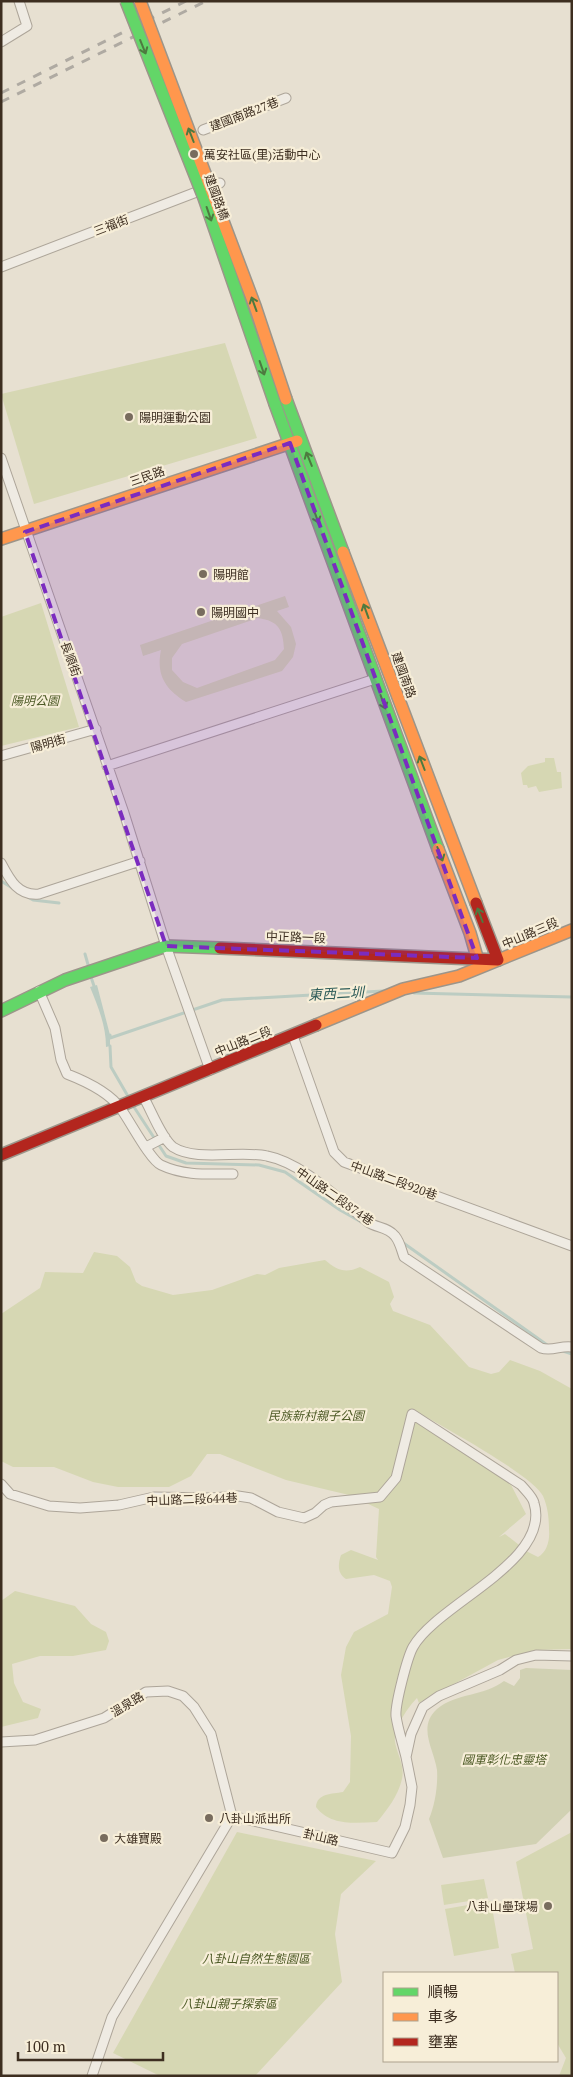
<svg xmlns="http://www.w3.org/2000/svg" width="573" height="2077" viewBox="0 0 573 2077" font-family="'PT Serif','Noto Sans TC',serif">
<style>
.green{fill:#d6d7b3;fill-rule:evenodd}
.cemetery{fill:#d1d1b3}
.water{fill:#bcccc2}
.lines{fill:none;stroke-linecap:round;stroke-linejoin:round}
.stream{stroke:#bcccc2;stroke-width:3}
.street-casing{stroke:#ada599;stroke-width:11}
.fast-casing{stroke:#9c958a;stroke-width:14}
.slow-casing{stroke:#9c958a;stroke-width:14}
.jam-casing{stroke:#9c958a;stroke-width:14}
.street{stroke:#efebe3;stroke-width:9}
.fast{stroke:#63d668;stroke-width:11}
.slow{stroke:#ff974d;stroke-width:11}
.jam{stroke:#b3261e;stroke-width:11}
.rail{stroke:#afaaa2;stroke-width:3;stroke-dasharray:9 9;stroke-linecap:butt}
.fast-bridge-casing{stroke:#9c958a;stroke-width:14;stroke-linecap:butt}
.slow-bridge-casing{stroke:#9c958a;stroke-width:14;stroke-linecap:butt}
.fast-bridge{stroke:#63d668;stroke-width:11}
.slow-bridge{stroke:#ff974d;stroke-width:11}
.oneway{stroke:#4e7a40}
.marked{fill:#7b2cbf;fill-opacity:0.2;stroke:#7b2cbf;stroke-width:4;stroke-dasharray:10 6;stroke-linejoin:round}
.poi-dot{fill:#786c5e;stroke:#f7eed8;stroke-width:2}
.labels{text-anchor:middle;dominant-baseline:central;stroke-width:4.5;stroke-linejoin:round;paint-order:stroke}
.street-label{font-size:12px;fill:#3d2e20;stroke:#f7eed8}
.poi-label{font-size:12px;fill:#3d2e20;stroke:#f7eed8;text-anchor:start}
.park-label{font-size:12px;font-style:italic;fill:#4d5a26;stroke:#f7eed8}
.water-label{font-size:14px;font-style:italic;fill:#2f5d5a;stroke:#f7eed8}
</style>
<rect width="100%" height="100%" fill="#e7e0d1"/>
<path class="green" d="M225,343L257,438L34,504L1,394Z
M285,596L289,607L277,611L291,627L296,644L293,657L282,671L186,702C165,689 156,675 161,650L143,656L140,645ZM258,618C279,621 283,630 284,649L275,660L197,688L183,682L172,670V658L182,644Z
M41,603L79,727L1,746V617Z
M545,758H554L557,772H561L562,788L539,792L536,786L528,788L527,785H523L521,773L528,766L545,762Z
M94,1252L117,1256L130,1267L136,1282L142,1286L173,1295L212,1290L257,1274L265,1275L279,1268L325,1260C337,1270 345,1274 360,1267L389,1282L394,1297L390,1304L393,1311L430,1325L469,1367L491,1374L499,1372L510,1360L540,1371L572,1389V1649L535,1650L498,1660L419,1703L417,1698C408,1707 393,1729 395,1742C397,1754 405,1766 402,1779C398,1796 387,1810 377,1822C355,1823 330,1826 316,1807C317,1793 332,1794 343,1792L350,1782L351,1736L341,1675L346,1647L354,1632L388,1614L392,1587L390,1581L374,1575L346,1579C337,1573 338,1564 341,1555L351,1550L378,1560L376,1557L379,1509L349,1495L286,1480L220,1454H207L191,1476L169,1487H118L93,1482L54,1467H13L1,1461V1314L40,1288L45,1272L83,1273ZM412,1409C436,1423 533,1475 543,1496C548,1507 549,1519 549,1530C550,1540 547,1552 538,1557L528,1552L505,1534L499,1537L526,1514L509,1481Z
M15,1591L75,1606L91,1624L106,1632L109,1641L106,1650L73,1656H40L12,1664L14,1683L23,1702L41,1709L38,1718L1,1727V1601Z
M237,1832L376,1861L341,1894L335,1934L342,1982L255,2076H160L113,2053Z
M572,1832V2076H559L566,2058L557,2043V1973H515L511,1954L533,1949L516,1862Z
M484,1879L488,1898L444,1905L441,1885Z
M491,1901L499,1948L454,1956L445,1909Z"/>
<path class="cemetery" d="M526,1668L572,1670V1809L536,1844L443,1858L429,1819C435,1805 438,1785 437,1770C434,1749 417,1727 437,1709C456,1693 485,1696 504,1681L514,1686L520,1678V1670Z"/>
<path class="water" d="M97,985L110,1035V1046L106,1047C106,1025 98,1007 90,987Z"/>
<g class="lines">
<path class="stream" d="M1,881L14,889
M26,896L33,900L59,903
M85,954L89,968
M90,974L94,986
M414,993L572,997
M110,1035V1038L222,1000L383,991
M110,1046L111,1067L129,1098
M132,1104L166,1156L186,1163L259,1165L285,1172L340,1210L363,1223
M402,1242L550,1347
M560,1350L572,1354"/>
<defs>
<path id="street" d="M1,42L27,26L19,1
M203,130L286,98
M1,267L220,183
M1,458L124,813L166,946L210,1070
M1,756L96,729
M107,766L375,679
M1,863C10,880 18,896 39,894L140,861
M39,991L55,1028L61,1060L67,1074C85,1081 110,1093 121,1109C130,1121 150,1160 161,1165C184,1176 208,1174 233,1174
M293,1036L334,1152L344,1162L572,1246
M144,1098C151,1110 162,1139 173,1147C196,1162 240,1150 267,1156C303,1163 340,1201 368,1222C376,1228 388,1227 395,1236C400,1242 401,1249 404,1257L541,1348C552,1352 561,1345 572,1347
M146,1147L165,1137
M1,1484L10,1494L49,1506L80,1508L119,1505L154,1497L211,1498L238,1496L251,1498L278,1512L304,1518L315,1513L324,1505L331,1502L380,1497L396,1478L412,1414L521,1485C525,1490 533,1497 534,1503C552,1561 437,1604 413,1647C407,1658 395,1705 396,1716C398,1730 403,1744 406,1757
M1,1742L35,1740L104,1718L146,1692L168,1691L183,1696L194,1707L211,1734L232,1816
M92,2076L112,2017L232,1816L392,1853L405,1827L410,1805L412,1787L406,1757L411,1734L423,1707L439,1696L500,1670L516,1660L536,1655L572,1656"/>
<path id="fast" d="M286,399L343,552
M275,404L438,849
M1,1011L65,980L166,946L220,948"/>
<path id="slow" d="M1,539L297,441
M343,552L476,903
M438,849L470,933L479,964
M316,1025L403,989L459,976L572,930"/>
<path id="jam" d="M220,948L498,960L476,903
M1,1155L316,1025"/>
</defs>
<use href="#street" class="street-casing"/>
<use href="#fast" class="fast-casing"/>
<use href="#slow" class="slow-casing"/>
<use href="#jam" class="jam-casing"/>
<use href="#street" class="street"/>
<use href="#fast" class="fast"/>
<use href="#slow" class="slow"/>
<use href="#jam" class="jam"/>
<path class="rail" d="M1,93L186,1
M1,102L206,1"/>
<defs>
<path id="fast-bridge" d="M126,1L204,198L275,404"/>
<path id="slow-bridge" d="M140,1L255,306L286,399"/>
</defs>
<use href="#fast-bridge" class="fast-bridge-casing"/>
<use href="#slow-bridge" class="slow-bridge-casing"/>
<use href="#fast-bridge" class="fast-bridge"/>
<use href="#slow-bridge" class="slow-bridge"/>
</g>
<defs><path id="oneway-shaft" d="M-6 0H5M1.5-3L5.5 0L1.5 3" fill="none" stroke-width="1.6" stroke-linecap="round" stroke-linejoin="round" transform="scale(1.25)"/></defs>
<g class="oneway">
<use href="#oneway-shaft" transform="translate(143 47) rotate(68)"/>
<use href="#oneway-shaft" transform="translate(191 135) rotate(-111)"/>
<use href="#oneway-shaft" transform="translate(209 214) rotate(71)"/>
<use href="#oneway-shaft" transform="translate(254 304) rotate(-110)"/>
<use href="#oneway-shaft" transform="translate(262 368) rotate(71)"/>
<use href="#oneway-shaft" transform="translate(309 459) rotate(-112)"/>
<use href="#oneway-shaft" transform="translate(316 516) rotate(70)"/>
<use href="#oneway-shaft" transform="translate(366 611) rotate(-110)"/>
<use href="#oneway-shaft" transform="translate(383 702) rotate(70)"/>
<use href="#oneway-shaft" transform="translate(422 763) rotate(-111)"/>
<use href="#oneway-shaft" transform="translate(440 854) rotate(69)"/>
<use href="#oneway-shaft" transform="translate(480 915) rotate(-111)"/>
</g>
<path class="marked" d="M290,443L477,958L166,946L25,532Z"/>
<g class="poi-dot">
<circle cx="194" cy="154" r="5"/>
<circle cx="129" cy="417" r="5"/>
<circle cx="203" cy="574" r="5"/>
<circle cx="201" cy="612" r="5"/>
<circle cx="209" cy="1818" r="5"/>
<circle cx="104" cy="1838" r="5"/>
<circle cx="548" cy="1906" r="5"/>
</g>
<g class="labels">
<g class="street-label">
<text transform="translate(244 114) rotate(-21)">建國南路27巷</text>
<text transform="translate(217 197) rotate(70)">建國路橋</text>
<text transform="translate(111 225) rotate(-21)">三福街</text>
<text transform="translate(147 476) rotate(-19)">三民路</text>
<text transform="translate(71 659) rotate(70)">長順街</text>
<text transform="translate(404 675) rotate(70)">建國南路</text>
<text transform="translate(48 743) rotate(-16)">陽明街</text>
<text transform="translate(530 933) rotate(-23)">中山路三段</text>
<text transform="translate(296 937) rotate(2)">中正路一段</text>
<text transform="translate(243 1041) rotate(-22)">中山路二段</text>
<text transform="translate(394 1180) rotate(20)">中山路二段920巷</text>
<text transform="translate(335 1196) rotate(35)">中山路二段874巷</text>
<text transform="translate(192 1499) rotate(-2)">中山路二段644巷</text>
<text transform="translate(127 1704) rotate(-31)">溫泉路</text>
<text transform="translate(321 1837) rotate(13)">卦山路</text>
</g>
<g class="poi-label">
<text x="204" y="154">萬安社區(里)活動中心</text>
<text x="139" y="417">陽明運動公園</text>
<text x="213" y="574">陽明館</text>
<text x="211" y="612">陽明國中</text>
<text x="219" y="1818">八卦山派出所</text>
<text x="114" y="1838">大雄寶殿</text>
<text x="538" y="1906" text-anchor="end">八卦山壘球場</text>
</g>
<g class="park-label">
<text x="35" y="700">陽明公園</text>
<text x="316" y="1415">民族新村親子公園</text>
<text x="504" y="1759">國軍彰化忠靈塔</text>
<text x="256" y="1958">八卦山自然生態園區</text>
<text x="229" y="2003">八卦山親子探索區</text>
</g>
<g class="water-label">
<text transform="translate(336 993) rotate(-3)">東西二圳</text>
</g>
</g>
<rect width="573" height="2077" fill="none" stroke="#3d2e20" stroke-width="5"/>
<rect x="383" y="1972" width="175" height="90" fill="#f7eed8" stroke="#ada18e"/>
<rect x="393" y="1988" width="25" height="8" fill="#63d668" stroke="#ada18e"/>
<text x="428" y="1997" font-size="15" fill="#3d2e20">順暢</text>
<rect x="393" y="2013" width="25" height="8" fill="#ff974d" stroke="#ada18e"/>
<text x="428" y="2022" font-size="15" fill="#3d2e20">車多</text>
<rect x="393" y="2038" width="25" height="8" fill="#b3261e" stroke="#ada18e"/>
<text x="428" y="2047" font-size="15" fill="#3d2e20">壅塞</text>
<path d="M18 2052v8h145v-8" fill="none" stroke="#3d2e20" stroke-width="2.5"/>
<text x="25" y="2052" font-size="15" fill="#3d2e20" stroke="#f7eed8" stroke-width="4" paint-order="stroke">100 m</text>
</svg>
